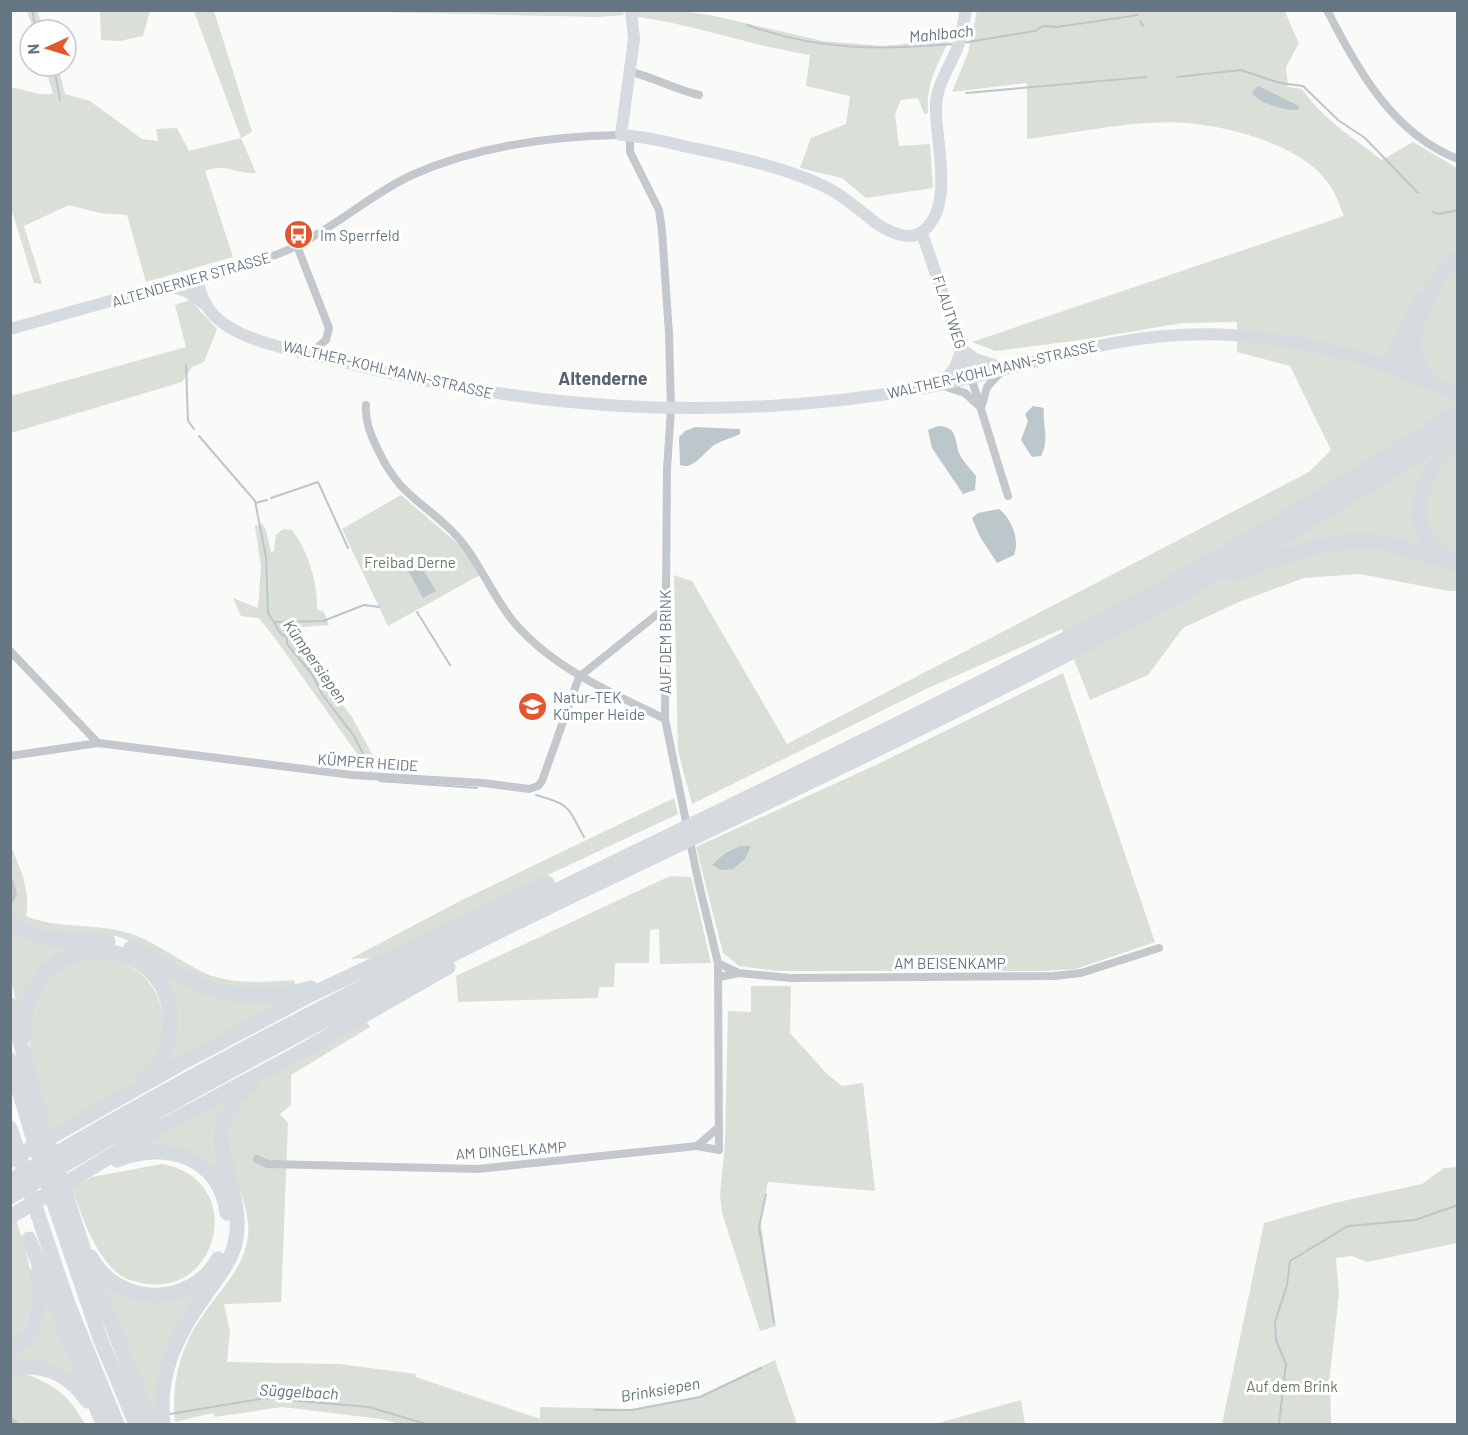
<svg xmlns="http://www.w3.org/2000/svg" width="1468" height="1435" viewBox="0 0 1468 1435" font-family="Barlow,sans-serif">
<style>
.green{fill:#dadfd7}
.water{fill:#bbc7cb}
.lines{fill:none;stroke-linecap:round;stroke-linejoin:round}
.stream{stroke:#bbc7cb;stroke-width:2}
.street{stroke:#c3c8cc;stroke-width:8}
.secondary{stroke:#d6dbdf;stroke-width:12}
.primary{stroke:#d6dbdf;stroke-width:14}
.highway{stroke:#d6dbdf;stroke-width:15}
.labels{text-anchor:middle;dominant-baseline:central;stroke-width:6;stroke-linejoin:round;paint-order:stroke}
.poi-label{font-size:15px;fill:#657683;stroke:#fff;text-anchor:start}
.street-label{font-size:15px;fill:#657683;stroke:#fff}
.park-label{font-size:15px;fill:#687a64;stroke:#fff}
.water-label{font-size:16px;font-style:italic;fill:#60757c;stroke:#fff}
.quarter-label{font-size:18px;font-weight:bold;fill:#57646e;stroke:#fff}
</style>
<rect width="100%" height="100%" fill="#fafaf8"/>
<path class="green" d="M674,10L710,15L823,41L882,46L949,40C937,67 926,81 928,113L924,114L918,98L901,100L895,114L899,146L930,144L933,188L866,198L842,178L800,168L811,138L846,124L850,96L806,86L810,55C752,46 696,25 638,17L636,11Z
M27,11H37L45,30H34Z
M100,11V10L155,11H150L143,36L120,41L101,40Z
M194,11H214L252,132L241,138L256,173C233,174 227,162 205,171L233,257L146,282L127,215L99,213L69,205L24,226L42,284L34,283L11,208V87L39,94H53L45,66H58L65,94L90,101L142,139L158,141L156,129L177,128L189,151L241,138Z
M623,11L624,15L599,17L342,11Z
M977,11H1287L1285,12L1299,43L1286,67L1288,87L1302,89C1323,119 1353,138 1382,160L1413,142L1457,168V591H1448L1360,574L1304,578L1239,602L1183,628L1148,675L1090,700L1062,629L926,689L692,804L678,751L674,575L692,581L787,744L1309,472L1331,450L1290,366L1237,352V322L1182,323L1088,339L995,351L972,342L1344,216C1340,206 1336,195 1331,187C1305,146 1233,127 1187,123C1140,119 1076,133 1027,139V83L952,92L968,53Z
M190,300L217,329L204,362L192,367L182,382L11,433V396L186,347L175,305Z
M401,495L463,548L480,575L388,626L342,529Z
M262,524L266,530L271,552L274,551L276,535L283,529L292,530C308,550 318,584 317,609L324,612L329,625L288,628L319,667L329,687L352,717L379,767L370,772L274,637L259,618L241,616L233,598L258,608L261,567L255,526Z
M1063,673L1155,942L1076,969L1042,971H779L739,966L723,953L696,847L878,764Z
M674,798L678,814L371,958L350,959L462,900Z
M10,844C20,869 31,889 26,916C57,929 92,923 125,932C154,940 180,962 207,974C235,985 265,982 294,980L296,987L277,990L233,988L202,980L138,944L116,936L41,932L11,915V905L16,898L11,875Z
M670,876L691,877L711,963L660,964L659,929L650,930L649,963H615L614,987H599L598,998L458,1002L456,976Z
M10,928L120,948L191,985L295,996L161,1069L172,1042L151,968L66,952L19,1018L11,978Z
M91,956C100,957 110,957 118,959C124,961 129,966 134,969C170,993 172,1040 143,1072C120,1098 80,1113 50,1131C37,1084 15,1032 42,987C48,978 54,969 64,964C72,960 82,959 91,956Z
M751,986H791L790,1033L827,1074L842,1086L863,1083L875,1191L768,1182L760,1218L776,1326L760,1331L722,1213L720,1195L725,1142L728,1011L751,1012Z
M366,1021L370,1027L291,1075V1105L280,1114L288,1123L281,1302L224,1304L230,1332L227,1362L339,1364L416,1374V1377L540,1419V1407L632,1409L701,1396L775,1360L797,1424H400L381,1419L282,1407L215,1417L213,1413L175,1422C171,1383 180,1347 203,1315C221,1289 243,1269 248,1237C253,1196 211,1147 234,1108C253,1076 332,1040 366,1021Z
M230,1095C194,1152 238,1177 233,1231C229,1274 187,1302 171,1341C163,1360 159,1382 158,1403C158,1410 160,1419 158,1424L98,1277C191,1359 287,1210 195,1157C171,1143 158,1152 138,1146Z
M162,1164C248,1179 220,1300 141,1283C132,1281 122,1278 116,1272C92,1249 83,1217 71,1188L92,1177Z
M1457,1167V1243L1367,1262L1352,1256L1336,1258L1339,1295L1330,1374L1331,1424H1222L1264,1223L1334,1203L1422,1184L1444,1168Z
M16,1220C31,1266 45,1306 11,1346L10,1223Z
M43,1290L79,1383L11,1364V1359Z
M24,1373C56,1386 68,1394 85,1424H15L11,1419V1374Z
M1021,1400L1025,1424H935Z"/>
<path class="water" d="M1258,86L1299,106V109C1289,113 1255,102 1252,92Z
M1033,406L1044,408C1042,425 1050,440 1041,456L1032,457L1021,440L1028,421L1025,414Z
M938,426C960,427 953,442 961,457C965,463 971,470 976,476L975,490L963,494L932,448L928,430Z
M695,427L740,429V434C732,438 723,440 716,444C705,450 694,471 680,465L679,437L685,431Z
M999,509C1012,519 1020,540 1014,555L997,563L979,535L972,518L978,513Z
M415,556L436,591L423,598L404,563Z
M740,846H751L745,859L733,869L721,870L712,865L724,854Z"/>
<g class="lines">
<path class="stream" d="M32,10L35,25L40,30
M1140,21L1143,26
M747,25C819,51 879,50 954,44
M962,43L1035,31L1043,26L1057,27L1138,15
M54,66L60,100
M1177,77L1241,70L1280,83L1303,86L1338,120L1365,138L1418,193
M966,93L1146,77
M1433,212L1439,214L1458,210
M186,364L188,421L194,429
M199,436L255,501L266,557L268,613L281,634L287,637V644L312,674L322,694L354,736L372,771
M271,498L318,482L348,548
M255,503L267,500
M417,612L450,665
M274,622L323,621L364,605L379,607
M379,781L477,788
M536,795C572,805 567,807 584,837
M766,1194L759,1227L774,1323
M594,1410H632L700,1397L761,1368
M170,1414L266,1398L369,1407L426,1424
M1279,1424L1286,1364L1276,1340L1275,1322L1287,1285L1290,1261L1348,1226L1415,1220L1458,1205"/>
<path class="street" d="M1327,10C1357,69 1393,134 1458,159
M628,71C653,77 674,89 699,95
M297,246L329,328L326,340L310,353
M196,277C229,268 265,262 296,246C337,226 371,194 412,175C477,146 551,136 621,135
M971,377L1008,496
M940,385L965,393L979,406
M366,405C365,421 370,433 377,448C399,495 418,498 452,531C478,557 490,593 513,621C553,669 611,692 665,719
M982,405L987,387L1002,371
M10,651L98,743
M10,756L98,743L352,775L483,783L529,789L538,786L542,781L579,677L665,608
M10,883L13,894L10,900
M718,963L739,973
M719,977L739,973L791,978L1054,976L1081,973L1159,948
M697,1146L719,1127
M257,1159L268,1164L478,1169L697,1146L719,1150L718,963L698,880L665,719L667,469L671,409L669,334L662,231L659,210L630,152V135
M10,1421L14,1424"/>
<path class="secondary" d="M631,10L634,39L621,135C644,136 666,142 688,147C735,157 785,167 828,188C845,197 860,211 876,223C887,231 909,242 922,232C955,207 936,144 936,110C935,85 950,68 958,46C962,35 963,22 966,10
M922,233L971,377
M168,285L186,291L204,304
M10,329L196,277C199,289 203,302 211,312C236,343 305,352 343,362C537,411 726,423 924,388C1010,373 1092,339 1180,335C1253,331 1320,345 1389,366
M962,349L975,359L1003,368
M940,385L955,368L962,348"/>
<path class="primary" d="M1429,292L1418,303L1389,366L1458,395
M1414,341L1418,360L1431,382
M1401,371C1418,334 1426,279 1458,255"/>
<path class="highway" d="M1450,559C1395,527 1423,471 1458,438
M1231,574C1280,558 1331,535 1383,543C1409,547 1432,560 1458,564
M10,922C44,947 70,937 108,941
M131,948C148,955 163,966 180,975C221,998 266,1001 311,988
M10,1005L49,1146
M24,1036C22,917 176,932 170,1025C169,1048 158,1066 141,1081
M10,1060L38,1154
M10,1128L22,1165
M10,1160L180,1064L310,995L547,883
M117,1160C164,1141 219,1155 227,1213
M60,1177L90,1269L151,1424
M10,1181C390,952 801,786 1189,573C1280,522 1369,468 1458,412
M48,1186L100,1338L136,1424
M31,1194L68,1304L117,1424
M10,1197C197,1085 388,984 584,890C882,747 1180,611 1458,429
M10,1217L142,1137L297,1054L448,967
M29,1239L103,1424
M91,1257C117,1307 191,1308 218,1259
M10,1353C37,1335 43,1303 37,1273
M10,1368C43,1363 69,1373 87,1401
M163,1424C157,1374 177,1334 206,1294C218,1276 232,1261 236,1239C246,1178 188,1134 252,1083"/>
</g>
<defs>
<symbol id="bus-disc" viewBox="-11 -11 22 22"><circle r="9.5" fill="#e4572e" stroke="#fff"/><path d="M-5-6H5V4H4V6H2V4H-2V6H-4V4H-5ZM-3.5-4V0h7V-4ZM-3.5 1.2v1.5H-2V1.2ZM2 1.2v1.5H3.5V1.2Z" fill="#fff"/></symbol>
<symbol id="school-disc" viewBox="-11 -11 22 22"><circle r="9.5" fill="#e4572e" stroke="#fff"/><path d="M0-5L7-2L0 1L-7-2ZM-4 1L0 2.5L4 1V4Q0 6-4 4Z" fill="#fff"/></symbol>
</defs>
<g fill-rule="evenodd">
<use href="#bus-disc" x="282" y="218" width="33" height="33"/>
<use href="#school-disc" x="516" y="690" width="33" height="33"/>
</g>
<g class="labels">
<g class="poi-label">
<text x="320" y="235">Im Sperrfeld</text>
<text x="553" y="697">Natur-TEK<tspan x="553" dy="17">Kümper Heide</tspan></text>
</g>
<g class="street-label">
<text transform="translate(191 279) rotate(-16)">ALTENDERNER STRASSE</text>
<text transform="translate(950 312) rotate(72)">FLAUTWEG</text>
<text transform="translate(388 369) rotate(13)">WALTHER-KOHLMANN-STRASSE</text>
<text transform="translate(992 369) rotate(-13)">WALTHER-KOHLMANN-STRASSE</text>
<text transform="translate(665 642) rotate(-90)">AUF DEM BRINK</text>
<text transform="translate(368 762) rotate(4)">KÜMPER HEIDE</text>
<text x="950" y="963">AM BEISENKAMP</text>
<text transform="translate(511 1150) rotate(-4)">AM DINGELKAMP</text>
</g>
<g class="park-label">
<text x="410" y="562">Freibad Derne</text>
<text x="1292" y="1386">Auf dem Brink</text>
</g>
<g class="water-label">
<text transform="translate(941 33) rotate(-6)">Mahlbach</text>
<text transform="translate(316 661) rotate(55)">Kümpersiepen</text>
<text transform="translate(660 1389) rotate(-10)">Brinksiepen</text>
<text transform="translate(299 1391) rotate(3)">Süggelbach</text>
</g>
<g class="quarter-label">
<text x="603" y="378">Altenderne</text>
</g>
</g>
<rect width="1468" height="1435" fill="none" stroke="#657683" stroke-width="24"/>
<g transform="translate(48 48) rotate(266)"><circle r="28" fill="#ffffff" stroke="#c1c8cd" stroke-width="1.5"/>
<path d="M0-4.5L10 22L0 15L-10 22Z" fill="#e4572e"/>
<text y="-9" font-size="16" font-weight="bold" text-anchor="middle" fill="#657683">N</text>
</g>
</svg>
